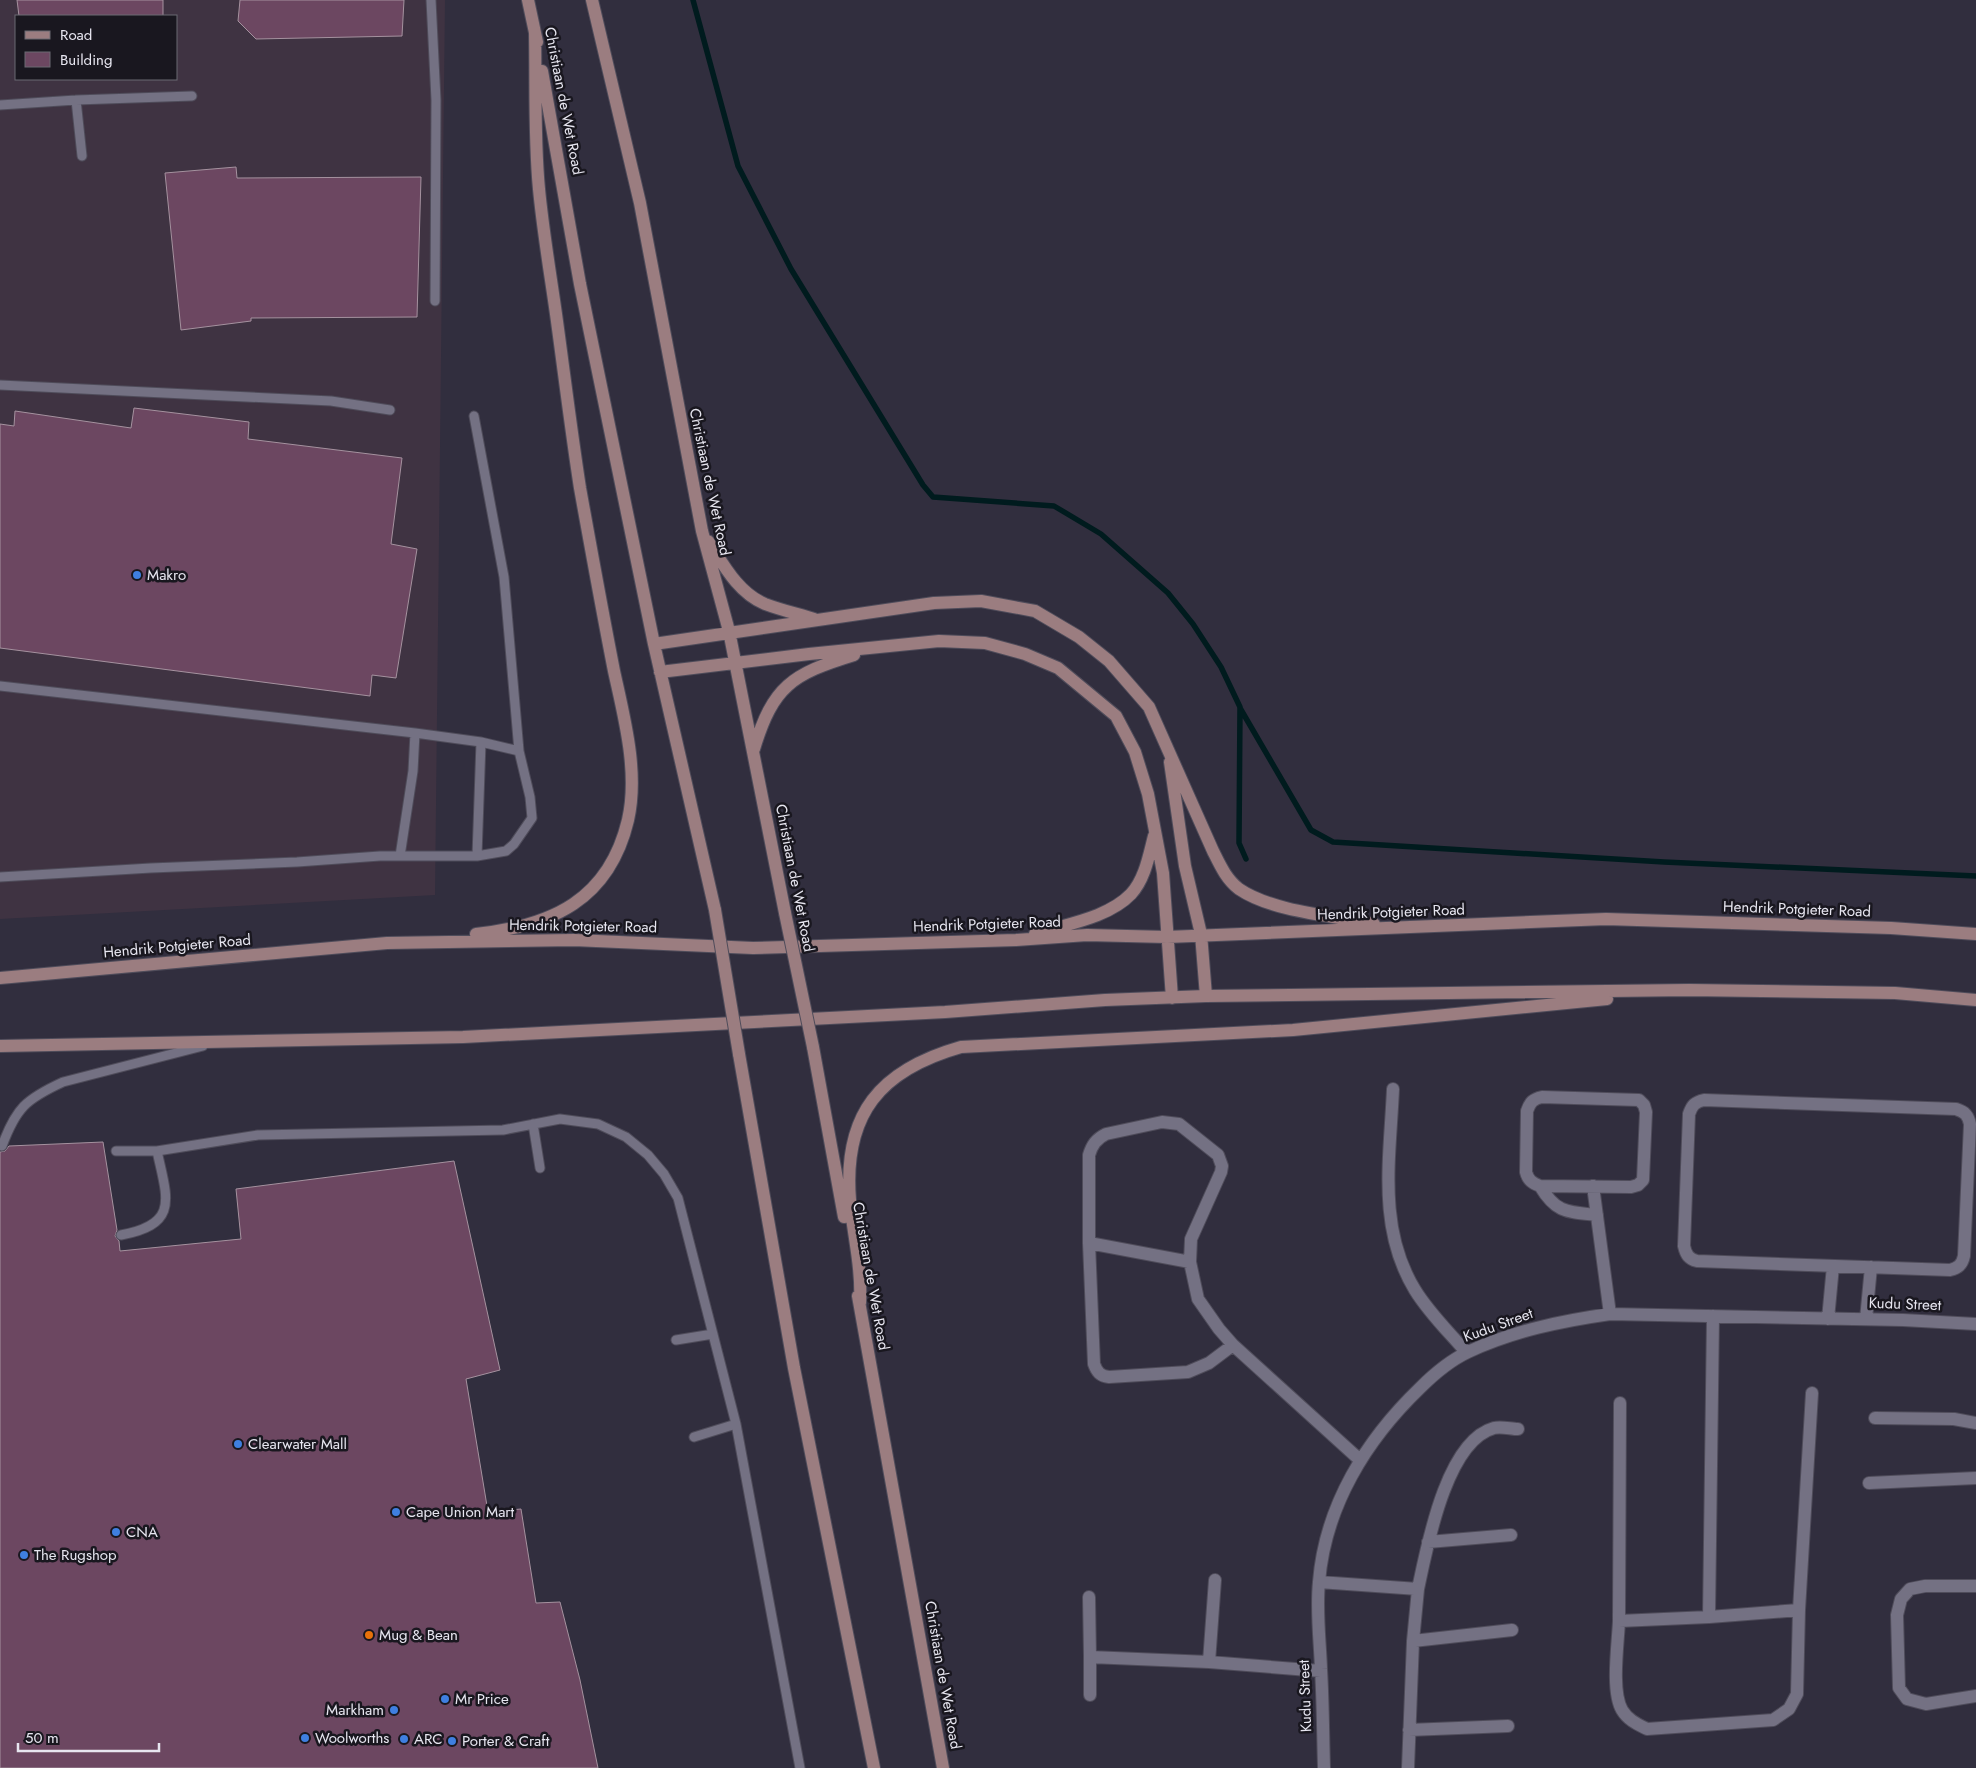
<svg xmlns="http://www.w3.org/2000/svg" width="1976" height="1768" viewBox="0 0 1976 1768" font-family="Jost,sans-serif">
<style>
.commercial{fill:#3f3342;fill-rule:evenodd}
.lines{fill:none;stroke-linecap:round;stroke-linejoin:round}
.stream{stroke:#001b1e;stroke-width:5.5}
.building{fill:#6c4761;stroke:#a5929f}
.lane-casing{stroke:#4f4c5a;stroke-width:11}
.street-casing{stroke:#4f4c5a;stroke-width:14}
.secondary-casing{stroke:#4f4c5a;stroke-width:14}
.lane{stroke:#747183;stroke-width:9}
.street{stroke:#747183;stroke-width:12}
.secondary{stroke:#9b7d80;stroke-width:12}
.secondary-bridge-casing{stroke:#4f4c5a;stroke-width:14;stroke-linecap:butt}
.secondary-bridge{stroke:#9b7d80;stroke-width:12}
.shop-dot{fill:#3f7fe0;stroke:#19171f;stroke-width:2}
.food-dot{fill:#e8710a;stroke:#19171f;stroke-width:2}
.labels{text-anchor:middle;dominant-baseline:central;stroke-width:5;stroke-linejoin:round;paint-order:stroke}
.street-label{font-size:15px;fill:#e7e6f0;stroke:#19171f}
.poi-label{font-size:15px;fill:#e7e6f0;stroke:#19171f;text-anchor:start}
</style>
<rect width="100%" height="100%" fill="#312e3e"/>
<path class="commercial" d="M0,0H445L435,895L0,919ZM16,16H176V79H16Z"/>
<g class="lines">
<path class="stream" d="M693,0L738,166L791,269L923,485L933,497L1054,506L1101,534L1168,593L1193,624L1221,667L1240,707L1239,843L1246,859
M1240,708L1311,830L1333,842L1664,862L1976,876"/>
</g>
<path class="building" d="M17,0H163V16H19Z
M240,0H404L402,36L256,39L238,21Z
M236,167L237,178L421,177L417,317L251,318V321L181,330L165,173Z
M134,408L249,422L248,439L402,458L391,544L417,549L396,678L372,675L370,696L0,648V424L14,426L15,411L131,428Z
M103,1142L117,1230L115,1236L119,1241L120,1251L241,1239L236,1189L454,1161L500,1370L466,1379L488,1512L521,1509L536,1603L560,1602L580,1680L598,1768H0V1152L5,1151L9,1146Z"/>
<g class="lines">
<defs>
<path id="lane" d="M431,0L436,100L435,301
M0,105L76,100
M82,156L76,100L192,96
M0,385L331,401L390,410
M0,686L415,733L481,742L519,751
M400,856L413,771L415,733
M477,856L481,742
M0,877L151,868L297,862L380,856H477L506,851L514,844L532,818L530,797L519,751L504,577L474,416
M533,1124L540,1168
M2,1146C16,1108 26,1099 63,1082L203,1046
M116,1151H157L258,1135L503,1130L560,1119L598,1124L626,1137L648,1155L664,1174L678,1198L736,1424L800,1768
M121,1235C180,1224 167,1198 157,1151
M676,1340L713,1334
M694,1437L736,1424"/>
<path id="street" d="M1393,1089C1390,1158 1377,1228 1415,1290C1429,1313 1449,1332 1466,1352
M1542,1097L1639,1100L1644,1105L1646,1112L1643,1180L1638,1185L1631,1187L1540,1186C1532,1183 1528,1180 1526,1172L1527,1111C1530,1102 1533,1099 1542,1097Z
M1704,1100L1956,1109C1965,1112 1968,1115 1970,1124L1964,1256C1962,1265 1958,1268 1950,1270L1697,1261C1689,1259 1686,1255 1684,1246L1689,1114C1692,1105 1695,1102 1704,1100Z
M1540,1186C1556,1213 1567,1212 1597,1215
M1593,1186L1610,1314
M1089,1243L1190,1262
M1828,1319L1833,1266
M1866,1319L1871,1267
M1233,1345L1209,1363L1188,1372L1109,1377C1100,1376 1097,1372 1094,1364L1089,1243V1155C1092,1145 1096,1139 1106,1134L1162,1122L1179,1124L1218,1155L1222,1166L1221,1172L1191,1239L1190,1262L1198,1299L1219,1329L1233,1345L1360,1460
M1620,1403L1619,1621L1709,1617L1799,1610
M1875,1418L1954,1419L1976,1423
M1869,1483L1976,1478
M1428,1542L1511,1535
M1319,1582L1418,1589C1427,1547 1446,1441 1494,1428C1501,1426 1511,1429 1518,1429
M1976,1586H1925L1910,1589L1901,1599L1897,1615L1899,1688L1907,1699L1926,1704L1976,1696
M1089,1597L1090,1657
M1709,1617L1713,1316
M1619,1621C1618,1644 1611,1691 1622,1710C1628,1720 1637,1724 1647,1729L1773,1720L1789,1709L1797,1694L1799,1610L1812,1393
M1413,1641L1512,1630
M1209,1662L1215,1580
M1090,1695V1657L1209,1662L1321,1671
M1409,1730L1508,1726
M1324,1768C1323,1735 1323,1702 1321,1669C1320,1641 1316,1611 1319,1582C1325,1506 1366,1440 1420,1388C1433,1375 1451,1360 1468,1352C1513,1331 1561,1321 1610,1314L1903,1320L1976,1324
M1408,1768L1413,1641L1418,1589"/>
<path id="secondary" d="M528,0L537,42
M592,0L640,203L702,531L729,631L785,913
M542,71L580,284L654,644L715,910
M708,541C723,564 738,593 765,604C781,610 798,614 814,619
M654,644L934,603L981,601L1035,611L1079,637L1109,661L1149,707L1213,851C1220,865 1226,879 1239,889C1273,912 1334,916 1374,924
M660,672L809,654L939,641L985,643L1025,654L1058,668L1116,716L1135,752L1148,794L1163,873L1172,998
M754,749C773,686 792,674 854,655
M1170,762L1185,866L1201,934L1206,996
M476,934C552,926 609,900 628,820C639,772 624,717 614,671C602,610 591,549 580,488C571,430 564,372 556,314C550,272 543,231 539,189C534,138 536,85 535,33
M1035,934C1066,924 1108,918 1131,894C1145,879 1149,855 1154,836
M0,978L387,943L574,940L753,948L1016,940L1087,935L1167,937L1606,919L1891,928L1976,934
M0,1046L463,1037L945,1012L1105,1000L1206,996L1689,990L1895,993L1976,1000
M813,1047L844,1217
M739,1054L794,1368L874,1768
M858,1296L943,1768
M860,1303C862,1267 853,1235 850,1200C843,1114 880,1070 961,1047L1293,1030L1607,999"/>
</defs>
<use href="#lane" class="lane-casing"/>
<use href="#street" class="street-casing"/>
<use href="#secondary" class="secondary-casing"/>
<use href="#lane" class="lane"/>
<use href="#street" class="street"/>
<use href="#secondary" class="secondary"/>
<defs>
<path id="secondary-bridge" d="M715,910L739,1054
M785,913L813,1047"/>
</defs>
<use href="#secondary-bridge" class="secondary-bridge-casing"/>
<use href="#secondary-bridge" class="secondary-bridge"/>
</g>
<g class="shop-dot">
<circle cx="137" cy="575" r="5"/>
<circle cx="238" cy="1444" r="5"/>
<circle cx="396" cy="1512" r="5"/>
<circle cx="116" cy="1532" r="5"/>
<circle cx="24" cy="1555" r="5"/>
<circle cx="445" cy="1699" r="5"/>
<circle cx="394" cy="1710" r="5"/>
<circle cx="305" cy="1738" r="5"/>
<circle cx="404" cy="1739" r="5"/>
<circle cx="452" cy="1741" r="5"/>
</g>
<circle class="food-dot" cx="369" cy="1635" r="5"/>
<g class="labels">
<g class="street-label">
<text transform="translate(564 101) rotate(79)">Christiaan de Wet Road</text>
<text transform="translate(710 482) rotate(78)">Christiaan de Wet Road</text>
<text transform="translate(795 878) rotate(79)">Christiaan de Wet Road</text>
<text transform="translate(1797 909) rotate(2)">Hendrik Potgieter Road</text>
<text transform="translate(1391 912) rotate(-2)">Hendrik Potgieter Road</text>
<text transform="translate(987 924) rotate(-2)">Hendrik Potgieter Road</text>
<text transform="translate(583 926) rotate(1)">Hendrik Potgieter Road</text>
<text transform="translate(177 946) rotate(-5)">Hendrik Potgieter Road</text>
<text transform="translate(871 1276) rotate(80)">Christiaan de Wet Road</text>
<text transform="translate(1905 1304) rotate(2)">Kudu Street</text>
<text transform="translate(1498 1325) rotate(-20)">Kudu Street</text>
<text transform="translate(943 1675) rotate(80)">Christiaan de Wet Road</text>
<text transform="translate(1305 1696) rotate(-92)">Kudu Street</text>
</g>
<g class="poi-label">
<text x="147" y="575">Makro</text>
<text x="248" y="1444">Clearwater Mall</text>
<text x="406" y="1512">Cape Union Mart</text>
<text x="126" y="1532">CNA</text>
<text x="34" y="1555">The Rugshop</text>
<text x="379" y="1635">Mug &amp; Bean</text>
<text x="455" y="1699">Mr Price</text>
<text x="384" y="1710" text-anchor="end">Markham</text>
<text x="315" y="1738">Woolworths</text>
<text x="414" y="1739">ARC</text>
<text x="462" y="1741">Porter &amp; Craft</text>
</g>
</g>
<rect x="15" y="15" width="162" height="65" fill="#19171f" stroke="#6b6a73"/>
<rect x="25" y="31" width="25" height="8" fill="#9b7d80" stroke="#6b6a73"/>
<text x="60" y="40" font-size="15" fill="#e7e6f0">Road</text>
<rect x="25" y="52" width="25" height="15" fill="#6c4761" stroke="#6b6a73"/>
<text x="60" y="65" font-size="15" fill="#e7e6f0">Building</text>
<path d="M18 1743v8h141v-8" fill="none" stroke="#e7e6f0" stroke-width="2.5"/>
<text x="25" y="1743" font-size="15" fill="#e7e6f0" stroke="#19171f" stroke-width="4" paint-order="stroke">50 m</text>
</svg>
